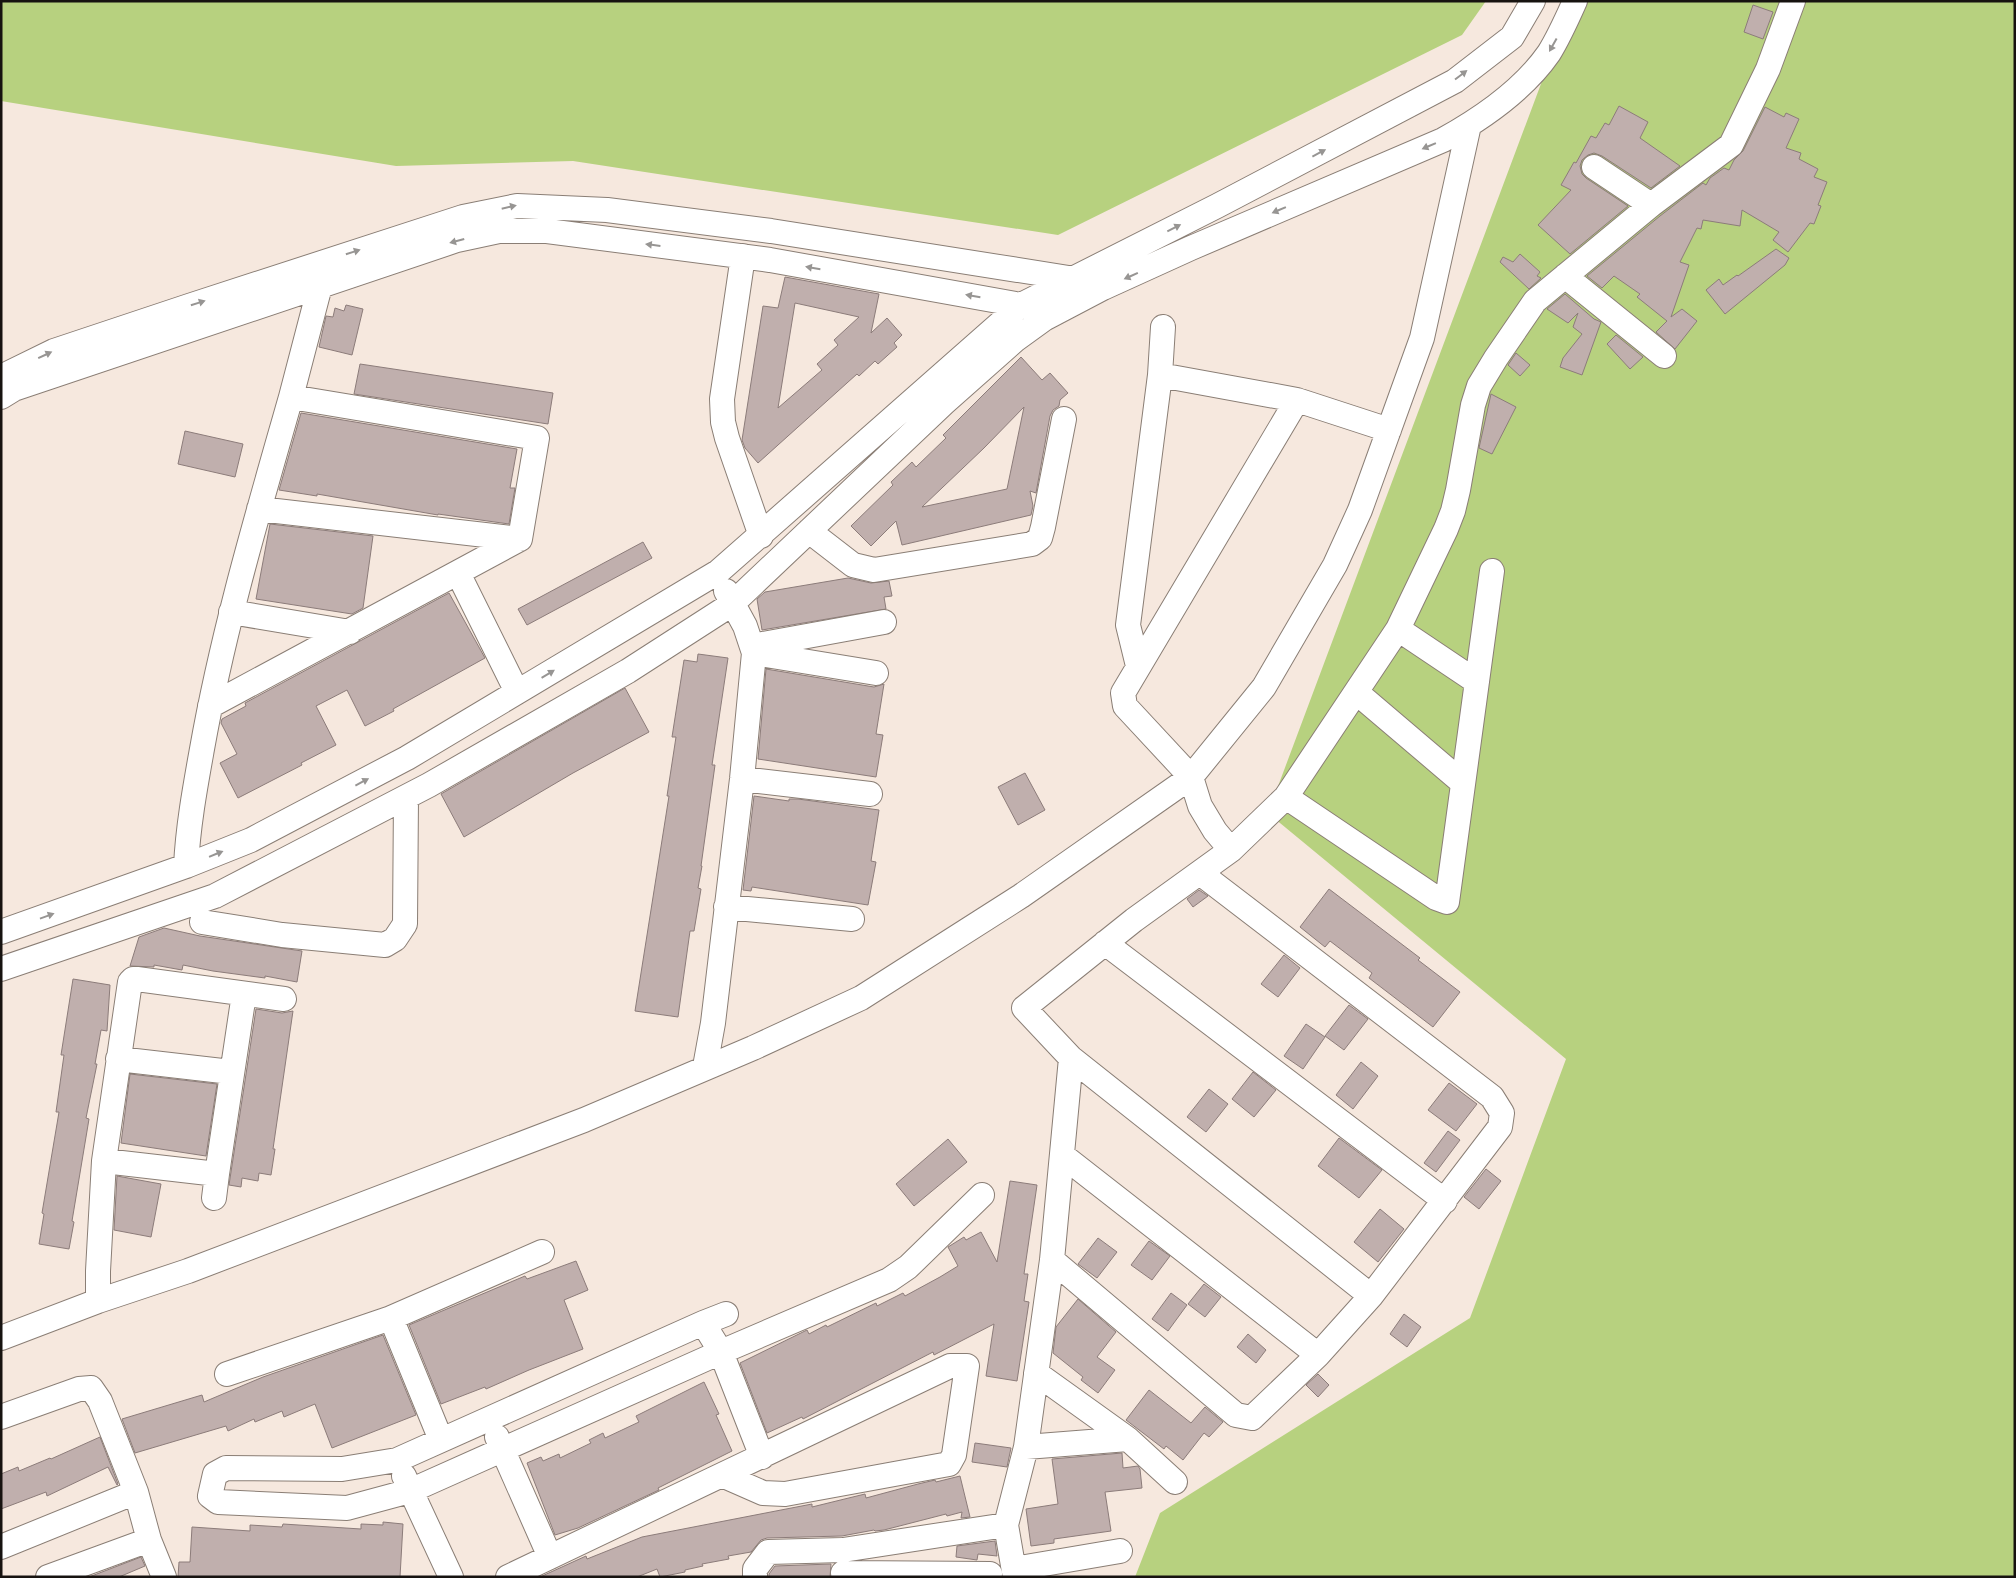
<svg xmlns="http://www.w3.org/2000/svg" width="2016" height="1578" viewBox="0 0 2016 1578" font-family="Manrope,sans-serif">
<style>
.green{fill:#b7d17f}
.building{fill:#c0afad;stroke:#8c7c7a;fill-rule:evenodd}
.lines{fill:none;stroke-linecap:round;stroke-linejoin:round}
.minor-casing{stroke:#8a7e75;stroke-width:26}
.minor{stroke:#fff;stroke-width:24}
.oneway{fill:#979593}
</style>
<rect width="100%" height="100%" fill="#f6e8de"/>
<path class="green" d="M1,1H1486L1462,35L1058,235L573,161L396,166L1,101Z
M1572,1H2015V1577H1135L1160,1513L1470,1318L1566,1059L1268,813Z"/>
<path class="building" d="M1753,5L1773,12L1763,39L1744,32Z
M1619,106L1648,122L1640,138L1680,166L1651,188L1602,156L1594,153L1588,155L1582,160L1580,166L1582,174L1586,178L1628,206L1570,254L1538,225L1571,190L1561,185L1574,162L1576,163L1591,136L1596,138L1605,123L1609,125Z
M1765,107L1784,117L1786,113L1799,119L1786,148L1801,153L1799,159L1818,169L1814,177L1827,182L1818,205L1821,206L1814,224L1810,223L1788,252L1773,240L1779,232L1742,210L1740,226L1703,220L1701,229L1697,228L1680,262L1689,265L1671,317L1682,309L1697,321L1675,349L1656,332L1667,321L1637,297L1640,294L1614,276L1602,288L1587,276L1660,216L1703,183L1706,185L1710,178L1724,168L1729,170L1734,160L1743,151Z
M1776,249L1789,258L1785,265L1725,314L1706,290L1719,279L1723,285L1737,275L1738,276Z
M1520,254L1540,272L1537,276L1541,278L1529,289L1500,262L1503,257L1513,262Z
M785,277L879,294L871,333L887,318L902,335L894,343L897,347L878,364L875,361L859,376L857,374L758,463L745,448L742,440L763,306L778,308ZM795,303L859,317L834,340L838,345L817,364L822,370L778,408Z
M1565,294L1594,319L1601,322L1582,375L1560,367L1563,358L1582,334L1573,327L1578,313L1568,323L1547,309Z
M346,305L363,309L352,355L319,347L326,316L333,317L335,308L344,311Z
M1616,335L1643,357L1630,369L1607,344Z
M1516,353L1530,365L1520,376L1508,365Z
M1021,357L1042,380L1050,373L1068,393L1060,400L1059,406L1053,410L1050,416L1036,493L1030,491L1033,506L1031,515L902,545L896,521L871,546L851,526L893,485L891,482L912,462L916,467L946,438L943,435ZM1024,407L1007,489L922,507L984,448Z
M360,364L553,393L548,424L354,394Z
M1491,394L1516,407L1492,454L1479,448Z
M301,413L517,449L510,488H515L509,524L438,514V515L317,494V496L279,490Z
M185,431L243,444L235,477L178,464Z
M270,524L373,536L363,608L352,614L256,599Z
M643,542L652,558L527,625L518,609Z
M848,578L871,583L889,581L892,596L884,597L886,609L762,630L757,599L765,592Z
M449,593L485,658L393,709L394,711L365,726L347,690L316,706L336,745L301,763L302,765L238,798L220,763L237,754L221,723L222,719L246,706L245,703Z
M698,654L728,658L712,765H715L701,866H702L698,888L701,889L694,931H690L678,1017L635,1011L669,796H667L676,737H672L684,660L697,662Z
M766,669L874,687L884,684L876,734L883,735L876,777L758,759Z
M625,688L649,732L573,773L464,837L441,794Z
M1025,773L1045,810L1018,825L998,787Z
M754,796L789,801V799H798L879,810L871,861L876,862L868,905L752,887L751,891L743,890Z
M1329,889L1420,958L1418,960L1460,992L1433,1027L1369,978L1372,973L1330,941L1325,947L1300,927Z
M1199,890L1208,896L1193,907L1187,899Z
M164,928L200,936L302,951L297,982L265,976V978L213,971L183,965L182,970L154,965V967L130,966L139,937Z
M1284,955L1300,968L1278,997L1261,984Z
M73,979L110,985L107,1031L101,1030L95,1064H97L86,1118L89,1119L72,1221L74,1222L69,1249L39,1244L44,1214L42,1213L59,1112H56L64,1055H61Z
M1349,1005L1368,1019L1344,1050L1325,1036Z
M256,1009L282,1013L293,1011L273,1149H275L271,1175L259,1173L258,1181L242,1178L241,1187L229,1185Z
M1306,1024L1325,1037L1303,1069L1284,1056Z
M1361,1062L1378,1076L1353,1109L1336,1095Z
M1253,1072L1276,1090L1254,1117L1232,1099Z
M130,1074L217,1084L206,1156L121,1143Z
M1449,1083L1477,1104L1456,1131L1428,1110Z
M1209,1089L1228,1104L1206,1132L1187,1117Z
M1448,1131L1460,1140L1436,1172L1424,1163Z
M1339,1138L1382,1170L1359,1198L1318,1166Z
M948,1139L967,1162L914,1206L896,1184Z
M1486,1169L1501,1181L1479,1209L1464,1197Z
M117,1176L161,1184L151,1237L114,1230Z
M1010,1181L1037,1185L1024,1274H1028L1024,1301L1029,1302L1017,1381L986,1376L994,1324L934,1355L933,1352L803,1419L802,1417L767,1433L740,1363L807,1330L809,1334L826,1325L827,1327L876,1303L877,1306L903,1293L905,1296L940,1277L958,1266L948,1247L964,1237L966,1240L981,1232L997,1262Z
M1380,1209L1404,1229L1378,1262L1354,1242Z
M1098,1238L1117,1252L1097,1278L1078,1264Z
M1149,1241L1170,1256L1152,1280L1131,1265Z
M576,1261L588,1290L564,1300L583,1349L529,1370L486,1389L485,1387L441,1404L409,1325L525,1276L527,1279Z
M1204,1284L1221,1297L1205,1317L1188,1304Z
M1171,1293L1187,1305L1168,1331L1152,1319Z
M1078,1299L1116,1332L1097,1357L1115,1370L1098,1393L1081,1380L1083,1377L1053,1353L1056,1327Z
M1404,1314L1421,1327L1407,1347L1390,1334Z
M1248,1334L1266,1350L1256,1363L1237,1347Z
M383,1335L416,1415L332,1448L315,1404L284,1417L282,1411L255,1422L254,1419L228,1431L226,1426L135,1453L122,1419L202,1395L204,1402L263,1377Z
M1318,1374L1329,1385L1318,1397L1306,1385Z
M704,1382L719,1414L716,1415L732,1451L658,1488L659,1490L578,1528L555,1535L527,1463L541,1457L543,1461L559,1454L560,1458L591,1443L589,1440L603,1433L605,1438L639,1422L636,1416Z
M1149,1390L1191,1423L1205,1407L1223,1422L1209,1437L1204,1433L1183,1460L1166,1446L1164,1449L1126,1420Z
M100,1437L118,1484L117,1485L108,1467L47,1496L46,1492L1,1509V1474L18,1467L19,1471L50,1458L51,1459Z
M975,1443L1011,1448L1007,1467L972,1462Z
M1122,1453L1123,1468L1138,1466L1140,1469L1142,1488L1105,1492L1111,1531L1054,1539V1543L1031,1546L1026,1509L1058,1504L1052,1459Z
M960,1476L970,1517L961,1518L962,1512L947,1516L946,1514L884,1530L875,1531L874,1530L842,1536L767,1538L761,1540L751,1552L728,1556L729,1559L702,1564L703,1566L685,1570V1572L660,1577L657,1569L637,1577H540L586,1556L587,1559L642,1537L812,1504V1507L865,1494L866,1498L918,1484L935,1480L936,1482Z
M383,1522L403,1524L400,1577H178L179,1562H190L192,1527L250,1531V1525L282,1527L283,1524L361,1529V1524L383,1525Z
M995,1541L997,1556L978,1554L977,1560L956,1557L957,1546Z
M141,1557L145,1566L119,1577H89Z
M831,1564L830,1577H769V1574L775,1566Z"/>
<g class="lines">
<defs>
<path id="minor" d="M1594,167L1651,205
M743,256L722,399L723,422L727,438L761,536
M1565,276L1664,356
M1160,375L1163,327
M1,377L54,351L189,306L463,217L517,206L607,210L771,231L1075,279
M1,397L14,389L457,240L499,231H547L770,260L1021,305L1030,308
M291,397L320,286
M259,509L520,539
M809,531L853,565L874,570L1032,544L1040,538L1043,527L1064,419
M458,573L517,692
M231,612L350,632
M1398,629L1477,682
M752,646L884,622
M754,653L876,673
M1138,666L1128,625L1160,375L1297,400
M1356,692L1463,783
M742,779L870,794
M1286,797L1436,898L1447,902L1492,571
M1231,850L1215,831L1200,806L1191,777L1125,706L1123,693L1297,400L1389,430
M186,866C188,826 195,788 202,749C223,630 258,513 291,397L537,438L520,539L210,706
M726,907L852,919
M202,922L282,935L385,945L395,939L405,924L406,797
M1,932L186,866L251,840L407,758L718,572L1021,305L1217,206L1455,81L1512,37L1533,1
M1105,943L1445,1201
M1,969L215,896L429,785L628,671L732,604L944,403L1015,340L1044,319L1103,288L1191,248L1443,140C1481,119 1524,89 1549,53C1559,37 1567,19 1575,1
M118,1059L231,1072
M705,1067L713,1023L742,779L754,653L745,626L726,591
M1062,1155L1318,1355
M104,1161L217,1174L244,994
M214,1198L217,1174
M1052,1260L1236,1415L1252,1418L1318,1355L1371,1296L1500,1127L1502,1113L1492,1097L1200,873
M1371,1296L1071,1058L1024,1008L1134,920L1231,850L1286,797L1398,629L1446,529L1453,511L1458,490L1473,405L1479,386L1496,358L1535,301L1651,205L1731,145L1768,69L1793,1
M98,1301V1271L104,1161L130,982L133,979H137L284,999
M726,1314L703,1323L721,1352L762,1457
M703,1323L397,1460L342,1469L226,1468L215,1474L210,1496L218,1502L347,1508L410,1491L721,1352L889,1280L908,1267L982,1195
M1,1338L98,1301L188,1271L584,1120L753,1048L861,998L1021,896L1191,777L1264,687L1335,565L1360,510L1422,338L1469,125
M227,1374L391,1318
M1,1417L79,1389L91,1388L100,1401L136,1492L149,1540L164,1577
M497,1437L550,1557
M1128,1439L1175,1482
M441,1440L391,1318L542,1252
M1026,1447L1128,1439L1036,1373
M404,1476L451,1577
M1,1547L136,1492
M1014,1569L1120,1551
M843,1573L990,1574
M48,1577L149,1540
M508,1577L950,1366H967L954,1455L949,1464L785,1494L763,1493L722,1475
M755,1577V1569L768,1552L843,1550L1006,1525
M1015,1577L1006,1525L1026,1447L1052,1260L1071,1058"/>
</defs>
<use href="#minor" class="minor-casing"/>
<use href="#minor" class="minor"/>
</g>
<defs><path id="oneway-solid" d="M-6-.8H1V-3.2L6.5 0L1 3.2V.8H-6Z" transform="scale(1.25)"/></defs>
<g class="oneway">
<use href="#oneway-solid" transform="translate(1553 45) rotate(119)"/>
<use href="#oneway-solid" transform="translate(1461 75) rotate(-37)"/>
<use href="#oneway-solid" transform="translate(1429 146) rotate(157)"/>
<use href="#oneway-solid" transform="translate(1319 153) rotate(-28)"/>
<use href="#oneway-solid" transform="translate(509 207) rotate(-13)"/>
<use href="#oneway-solid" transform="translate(1279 210) rotate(157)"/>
<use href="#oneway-solid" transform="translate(1174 228) rotate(-27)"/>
<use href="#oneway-solid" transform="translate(457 241) rotate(165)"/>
<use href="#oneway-solid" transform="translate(653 245) rotate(-173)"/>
<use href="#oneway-solid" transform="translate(353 252) rotate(-18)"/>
<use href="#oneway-solid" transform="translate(813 268) rotate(-170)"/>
<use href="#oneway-solid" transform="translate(1131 276) rotate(156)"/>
<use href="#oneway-solid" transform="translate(973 296) rotate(-170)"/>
<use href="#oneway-solid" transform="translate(198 303) rotate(-18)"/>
<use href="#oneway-solid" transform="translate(45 355) rotate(-25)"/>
<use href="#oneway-solid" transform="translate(548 674) rotate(-31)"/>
<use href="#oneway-solid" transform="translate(362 782) rotate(-28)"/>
<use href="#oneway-solid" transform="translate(216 854) rotate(-22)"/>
<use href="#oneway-solid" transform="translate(47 916) rotate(-20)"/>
</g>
<rect width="2016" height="1578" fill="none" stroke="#171310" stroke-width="5"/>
</svg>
